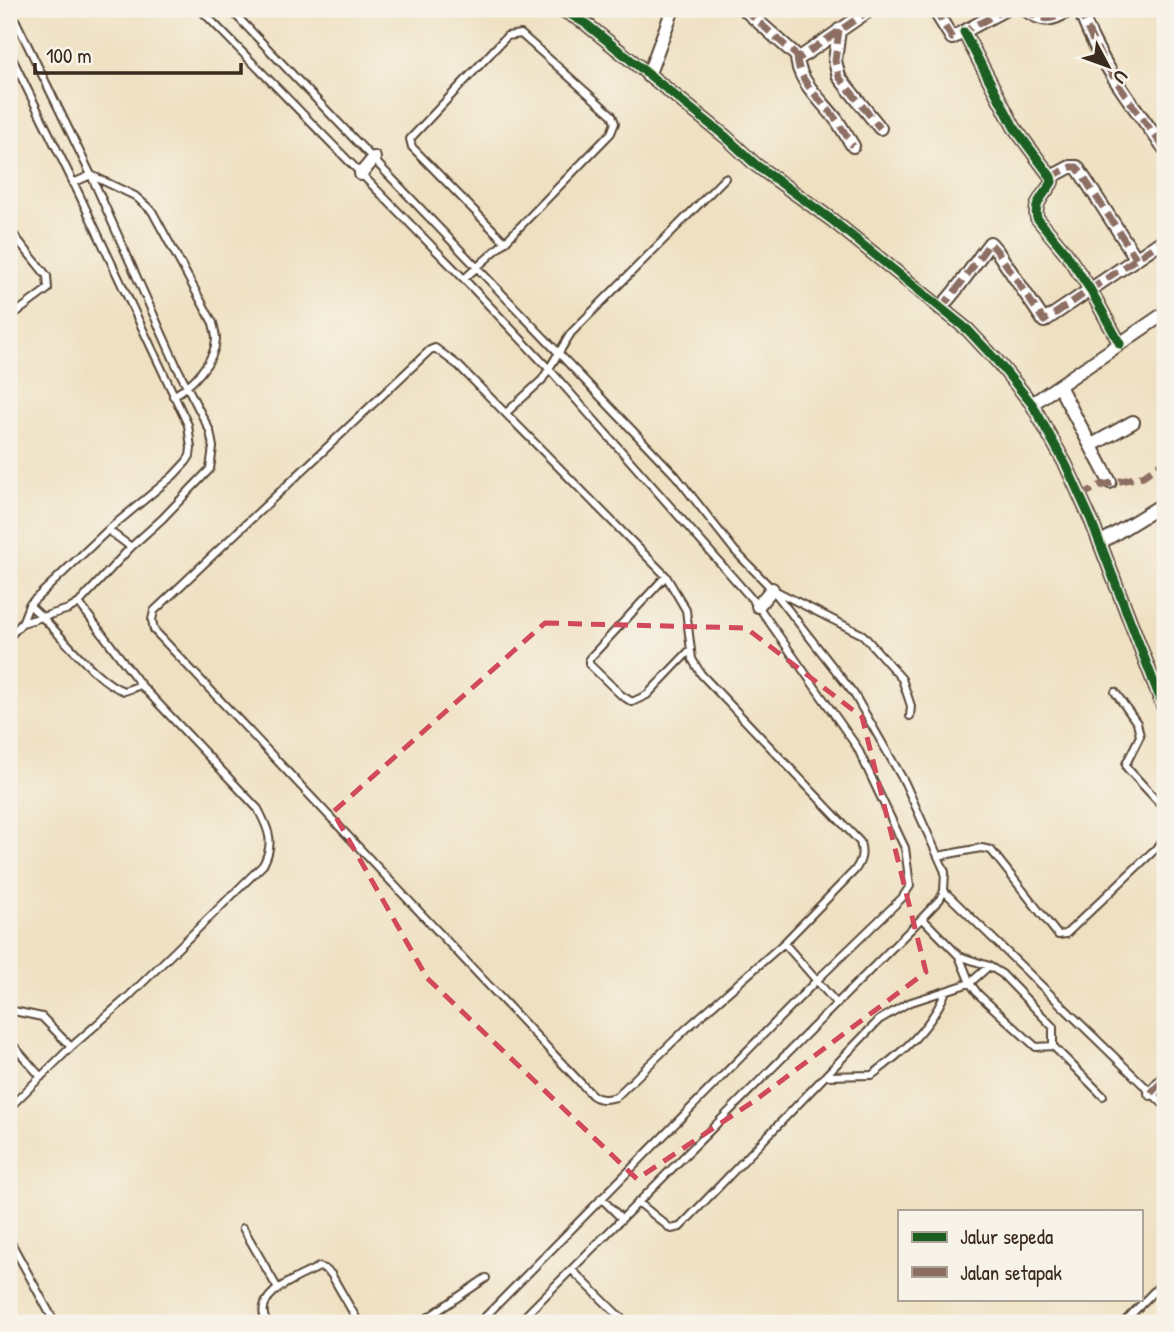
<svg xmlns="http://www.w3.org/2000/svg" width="1174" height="1332" viewBox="0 0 1174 1332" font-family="'Patrick Hand',sans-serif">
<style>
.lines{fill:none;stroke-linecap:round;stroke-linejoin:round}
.service-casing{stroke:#564536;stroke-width:10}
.minor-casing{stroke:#564536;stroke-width:16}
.service{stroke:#fff;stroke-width:6}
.minor{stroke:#fff;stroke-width:12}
.quiet{stroke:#8d6e63;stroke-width:7;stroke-dasharray:14 7;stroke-linecap:butt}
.cycleway-casing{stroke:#f7f3e8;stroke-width:13}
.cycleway{stroke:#1b5e20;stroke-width:9}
.marked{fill:none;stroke:#d1495b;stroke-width:5;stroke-dasharray:14 9;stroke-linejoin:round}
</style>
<rect width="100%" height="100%" fill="#f7f3e8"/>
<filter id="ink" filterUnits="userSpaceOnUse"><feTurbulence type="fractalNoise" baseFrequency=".0143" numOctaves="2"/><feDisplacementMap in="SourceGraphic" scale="14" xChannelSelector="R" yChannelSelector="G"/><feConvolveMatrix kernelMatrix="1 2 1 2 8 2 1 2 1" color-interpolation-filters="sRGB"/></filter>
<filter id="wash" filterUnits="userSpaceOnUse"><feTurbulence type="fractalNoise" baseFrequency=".00686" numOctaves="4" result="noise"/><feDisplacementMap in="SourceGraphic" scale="28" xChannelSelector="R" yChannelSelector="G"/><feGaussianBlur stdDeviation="1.57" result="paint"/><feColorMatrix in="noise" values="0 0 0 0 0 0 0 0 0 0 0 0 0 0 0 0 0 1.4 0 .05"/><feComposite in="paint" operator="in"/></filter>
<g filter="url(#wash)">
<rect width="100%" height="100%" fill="#efe0c1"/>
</g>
<g filter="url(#ink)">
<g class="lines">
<defs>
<path id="service" d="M10,9L91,175L177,367L210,431L213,447L210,469L162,519L131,547L79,603L69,609L22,623
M200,9L464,279L550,370L758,606L857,747L905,848L910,886L902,898L816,981L479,1323
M230,9L676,476L735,551L772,589L854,694L905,783L945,872L944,891L940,899L922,918L518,1323
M9,52L78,192L188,425L191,448L190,456L186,462L173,476L108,530L29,605L22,623L9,637
M73,183L91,175L135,196L152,211L213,323C214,328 216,334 216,339C215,362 191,386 173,396
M9,229L47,276L48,289L9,318
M464,279L505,242L611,133L615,123L612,115L521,34L507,36L410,139L412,147L505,242
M435,348L459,366L666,576L686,610L692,659L701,674L860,842C863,853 862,860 855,870L784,943L686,1029L616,1097C607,1099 600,1101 592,1095L154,630L152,620L154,611L430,350Z
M506,413L542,380L571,333L725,178
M108,530L131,547
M666,576L589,659V664L621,695L632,702L647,695L691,649
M776,591L863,635L902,679L911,706L910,716
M29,605C56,627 95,682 124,691L141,685
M1115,692L1137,723L1140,736L1126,764L1127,768L1165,809
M938,856L981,848L991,850L1058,935L1066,934L1165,840
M944,891L1165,1106
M922,918L959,956L970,983L978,994L1036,1047L1053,1046
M784,943L837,1004
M959,956L989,966L1002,974L1053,1027V1046L1103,1096
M9,1010L42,1017L71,1047
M9,1027L12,1044L41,1077
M826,1076L872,1075C902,1053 932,1027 946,991
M9,1108L71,1047L128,997L263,865C275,843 269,830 258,809L141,685L79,603
M601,1198L622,1219
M638,1202L671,1229L680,1227L879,1020L908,1003L970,983L989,966
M243,1228L278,1289
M9,1239L55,1323
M572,1270L626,1323
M267,1323C250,1294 298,1278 319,1267L325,1269L331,1274L359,1323
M420,1323L486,1278
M1123,1323L1165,1280"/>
<path id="minor" d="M561,9L585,23L726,137L756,165L832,220L968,330L997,361L1032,404L1066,465L1091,520L1165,711
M744,9L797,56L801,57L871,9
M934,9L952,38L1006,9
M1024,9C1046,24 1050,20 1072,9
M1080,9C1095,57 1135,109 1165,149
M839,30L835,61L839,77L880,128
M964,32L1014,127L1051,177L1052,182C1045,194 1033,203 1037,218L1065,252L1090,289L1120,344
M797,56C797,82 824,102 838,122C843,130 848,138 853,146
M648,76L673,9
M361,174L374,158
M1051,177L1070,167H1077L1136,258
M940,308C960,288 973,265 990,243L997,251L1044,321L1165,239
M1059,386L1110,482
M1032,404L1165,313
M1092,445L1133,422
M1100,543L1165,503
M758,606L772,589
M1151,1093L1165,1078"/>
</defs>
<use href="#service" class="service-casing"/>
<use href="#minor" class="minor-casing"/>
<use href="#service" class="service"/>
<use href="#minor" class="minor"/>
<path class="quiet" d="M744,9L797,56L801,57L871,9
M934,9L952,38L1006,9
M1024,9C1046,24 1050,20 1072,9
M1080,9C1095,57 1135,109 1165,149
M839,30L835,61L839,77L880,128
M797,56C797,82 824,102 838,122C843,130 848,138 853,146
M1051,177L1070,167H1077L1136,258
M940,308C960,288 973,265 990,243L997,251L1044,321L1165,239
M1080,496L1099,486L1143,476L1165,461
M1151,1093L1165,1078"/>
<defs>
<path id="cycleway" d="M561,9L585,23L726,137L756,165L832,220L968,330L997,361L1032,404L1066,465L1091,520L1165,711
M964,32L1014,127L1051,177L1052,182C1045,194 1033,203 1037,218L1065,252L1090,289L1120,344"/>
</defs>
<use href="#cycleway" class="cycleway-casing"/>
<use href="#cycleway" class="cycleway"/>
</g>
</g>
<path class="marked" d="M545,623L746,628L862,717L926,972L757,1099L637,1179L427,978L333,812Z"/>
<rect width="1174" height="1332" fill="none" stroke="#f7f3e8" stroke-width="35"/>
<rect x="898" y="1210" width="245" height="91" fill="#f7f3e8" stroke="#aca397" stroke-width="2"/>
<rect x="912" y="1232" width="35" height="10" fill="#1b5e20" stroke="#aca397" stroke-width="2"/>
<text x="960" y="1244" font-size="21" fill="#3b2a1e">Jalur sepeda</text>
<rect x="912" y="1267" width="35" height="10" fill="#8d6e63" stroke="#aca397" stroke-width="2"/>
<text x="960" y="1280" font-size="21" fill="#3b2a1e">Jalan setapak</text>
<g transform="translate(1108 66) rotate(131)" stroke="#f7f3e8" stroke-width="5" paint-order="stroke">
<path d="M0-5L12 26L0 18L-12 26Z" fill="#3b2a1e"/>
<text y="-10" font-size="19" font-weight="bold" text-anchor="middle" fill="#3b2a1e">U</text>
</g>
<path d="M35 63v10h206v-10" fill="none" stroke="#3b2a1e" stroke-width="3.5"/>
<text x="46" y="63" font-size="21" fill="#3b2a1e" stroke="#f7f3e8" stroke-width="5" paint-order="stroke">100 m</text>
</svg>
